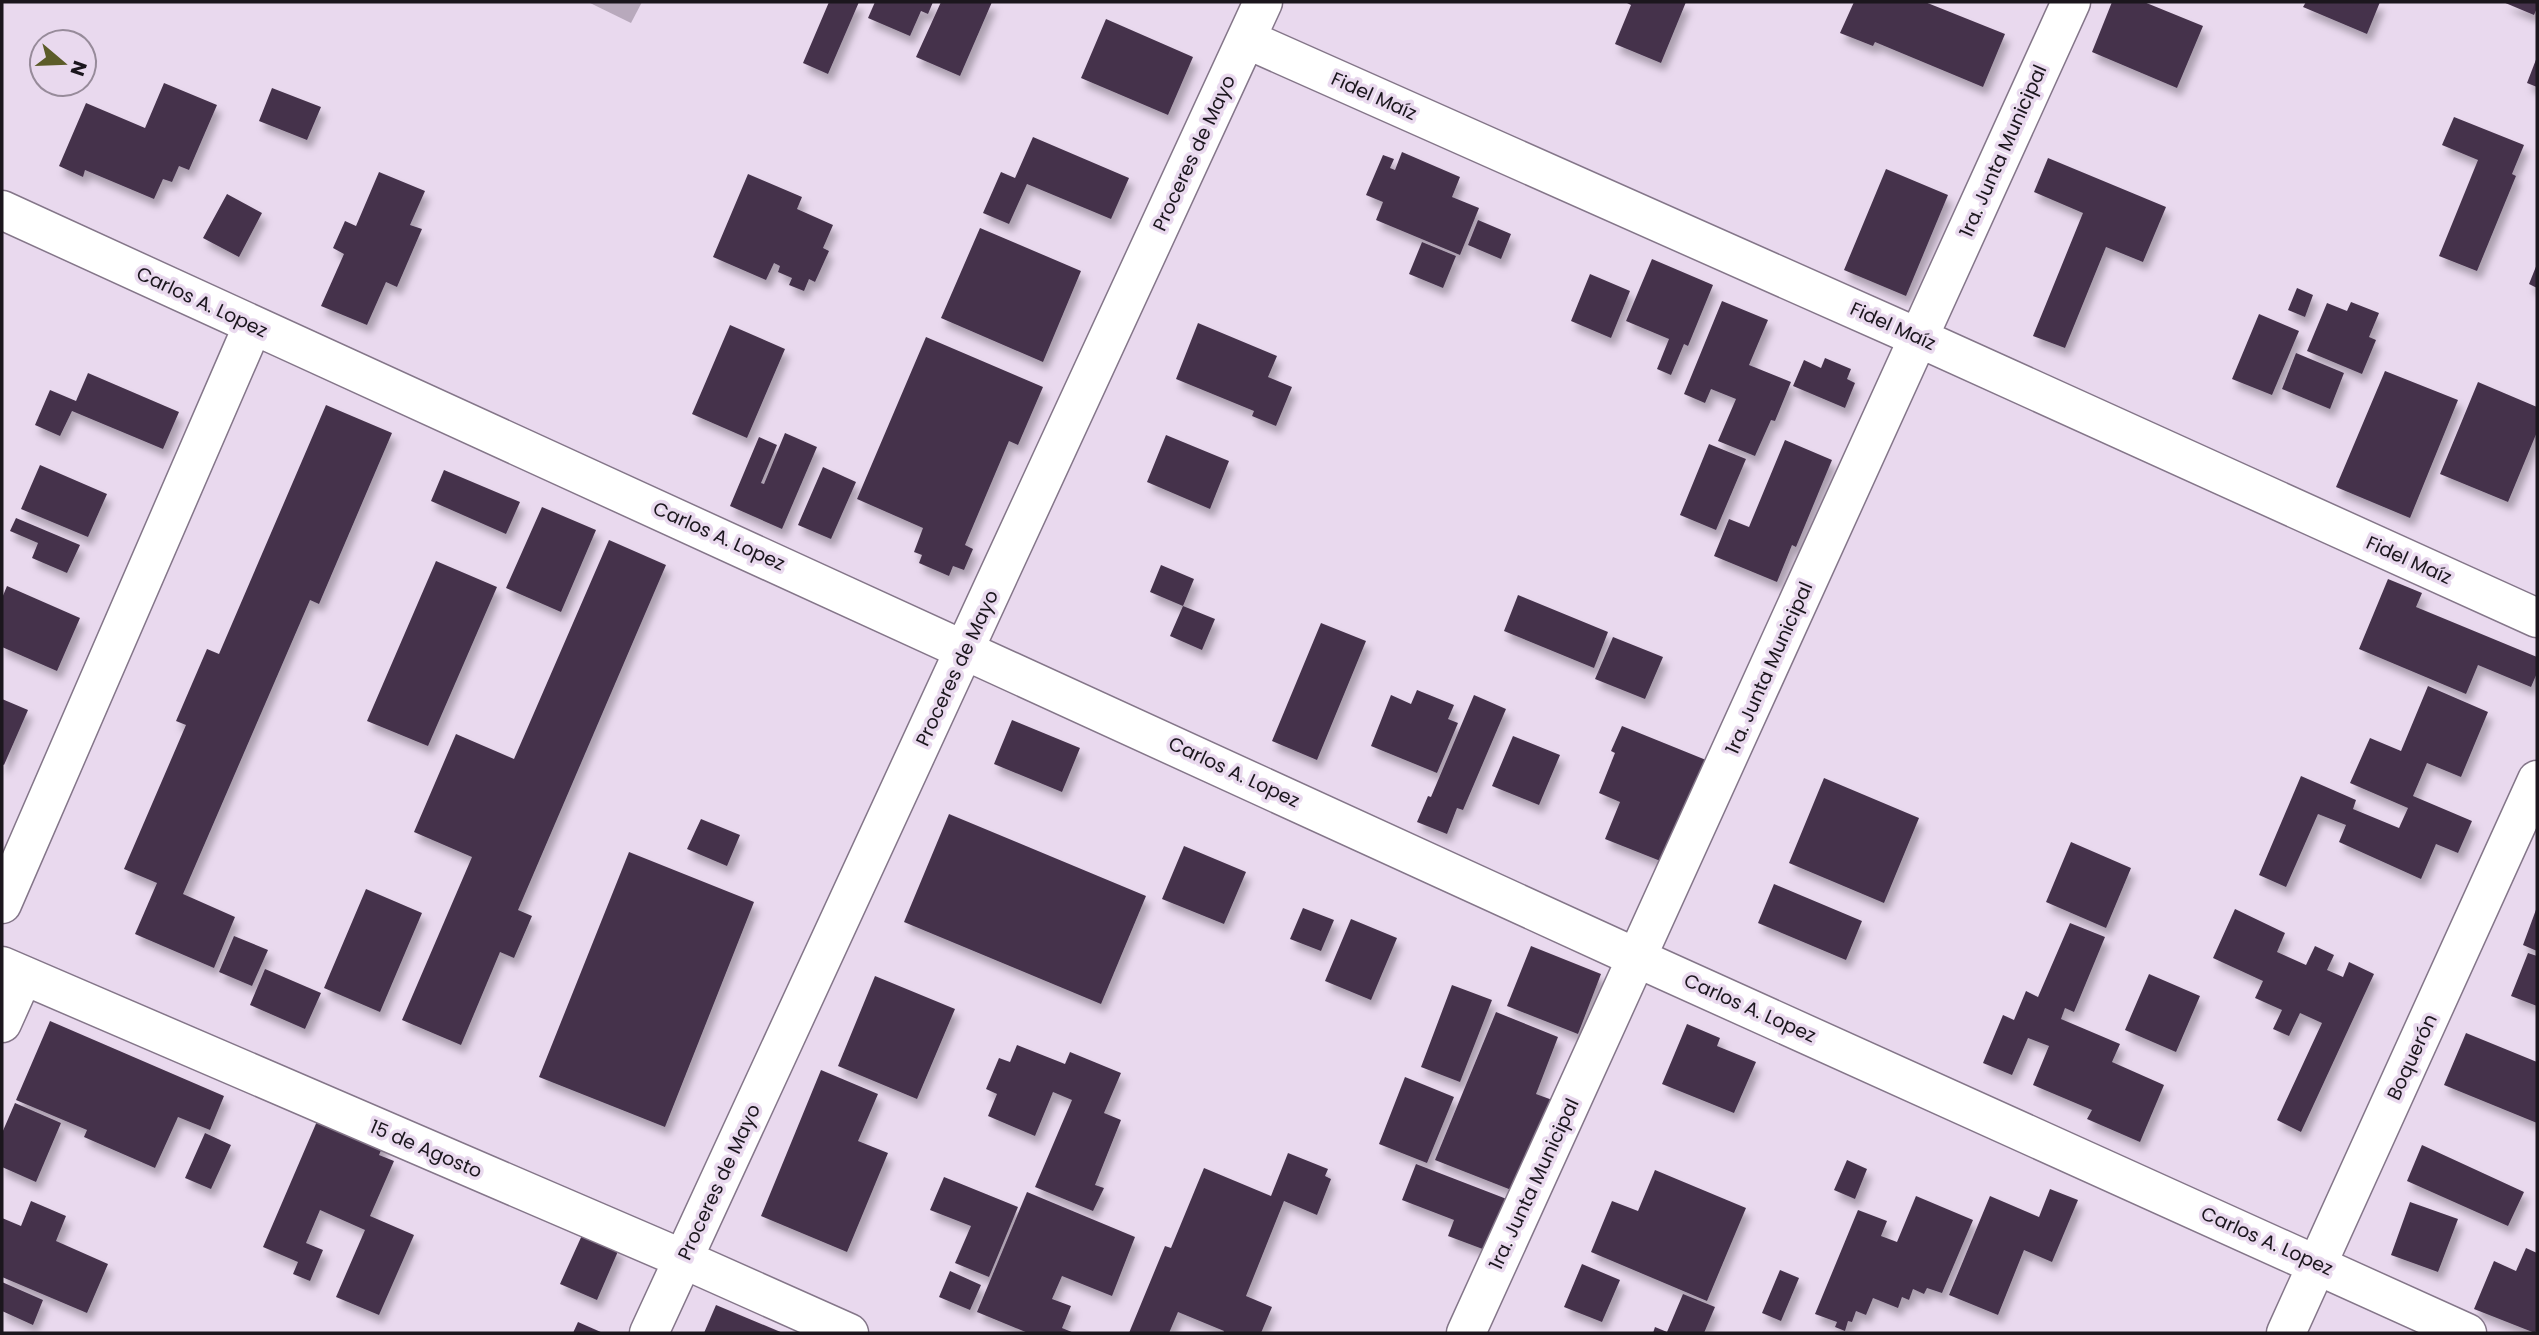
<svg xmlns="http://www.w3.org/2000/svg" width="2539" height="1335" viewBox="0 0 2539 1335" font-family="Poppins,sans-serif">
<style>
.green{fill:#b8a9bc}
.building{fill:#45334b;filter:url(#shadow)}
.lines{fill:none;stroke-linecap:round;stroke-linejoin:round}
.minor-casing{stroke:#847689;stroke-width:41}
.minor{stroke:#fff;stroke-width:38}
.labels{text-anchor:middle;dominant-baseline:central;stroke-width:7;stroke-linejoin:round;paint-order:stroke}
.street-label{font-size:19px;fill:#1b161d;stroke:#e9d9ee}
</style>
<defs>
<filter id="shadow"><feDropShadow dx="4.5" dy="8" stdDeviation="3.5" flood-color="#0004"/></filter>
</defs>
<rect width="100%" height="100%" fill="#e9d9ee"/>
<path class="green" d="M588,2H642L631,23Z"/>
<path class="building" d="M829,2H859L828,74L803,63Z
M875,2H933L928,14L921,11L910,36L868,18Z
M941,2H992L960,76L916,57Z
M1625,2H1686L1661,63L1615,44L1631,5Z
M1854,2H1925L2005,34L1983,87L1875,42L1873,46L1840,33Z
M2112,2H2144L2203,26L2177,88L2092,52Z
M2306,2H2380L2367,34L2303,7Z
M2503,2H2537V8L2534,15Z
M1106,19L1193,57L1168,115L1081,78Z
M2537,57V87L2527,83Z
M164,83L217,105L189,170L179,166L172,182L163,179L154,199L85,170L83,177L59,166L86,103L145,128Z
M272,88L321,107L307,140L259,121Z
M2454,117L2524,145L2512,174L2516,176L2477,271L2439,256L2478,160L2442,145Z
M1033,137L1129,178L1111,219L1027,184L1009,224L983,213L1001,172L1015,178Z
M1402,152L1460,177L1452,197L1479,208L1460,255L1376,220L1383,202L1366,195L1383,155L1394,159L1390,168L1395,170Z
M2048,158L2166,207L2143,262L2106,247L2065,348L2033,336L2083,213L2034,192Z
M1886,169L1948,195L1906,296L1844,270Z
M379,172L425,191L410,225L422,229L397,287L386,282L367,325L321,306L344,254L333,248L345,221L356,226Z
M748,174L802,197L797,209L833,225L823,248L829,251L815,282L809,279L804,291L789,285L792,278L778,272L780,266L774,263L766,280L713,257Z
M227,194L262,213L239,257L203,238Z
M1478,220L1511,234L1501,259L1468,245Z
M980,228L1081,271L1043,362L941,318Z
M1422,242L1456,256L1443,288L1409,274Z
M1652,259L1713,285L1688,346L1684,344L1671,375L1657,369L1669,339L1626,321Z
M2537,264V288L2529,284Z
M1590,274L1630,291L1611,338L1571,321Z
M2297,288L2313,295L2305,317L2288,310Z
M1722,301L1768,320L1749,365L1791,382L1775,421L1771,420L1755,456L1718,441L1736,399L1711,389L1705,403L1684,394Z
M2351,302L2379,313L2369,337L2376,340L2362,374L2307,351L2327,303L2347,311Z
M2259,314L2299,331L2272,395L2232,379Z
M1198,323L1277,356L1268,377L1292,387L1276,426L1252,416L1254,411L1176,379Z
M730,325L785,349L747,438L692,414Z
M926,337L1043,387L1018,445L1009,441L965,545L973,549L964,570L953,566L949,576L919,563L922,555L914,552L923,528L857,499Z
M2296,353L2344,373L2330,409L2282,389Z
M1825,358L1851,369L1847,379L1855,383L1845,408L1793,386L1804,360L1821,368Z
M2385,371L2458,400L2410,518L2336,487Z
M88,373L179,412L163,449L72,411L60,436L35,425L50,390L76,401Z
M2478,382L2537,407V432L2508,502L2440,474Z
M326,405L392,433L319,604L310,600L183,894L235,917L214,968L135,934L157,883L124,869L186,725L176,721L207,649L219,654Z
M785,433L817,447L782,529L730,506L759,437L777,445L761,483L764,484Z
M1166,435L1229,461L1210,509L1147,482Z
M1785,440L1832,460L1796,547L1792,545L1777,582L1714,556L1729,519L1749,527Z
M1709,444L1746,459L1716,530L1680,515Z
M40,465L107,494L88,537L21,509Z
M823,467L856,482L831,539L798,525Z
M444,470L520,502L506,534L431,501Z
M542,507L596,530L561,612L506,588Z
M16,518L80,545L67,573L32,558L38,543L10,531Z
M609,540L666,565L518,910L532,916L514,958L500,952L461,1045L402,1020L472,857L414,832L456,734L514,759Z
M436,561L497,587L428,746L367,721Z
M1161,565L1194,579L1183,606L1150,592Z
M2388,579L2422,593L2416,607L2537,657V673L2531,687L2478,665L2466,694L2359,649Z
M7,586L80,618L57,671L2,647V598Z
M1518,595L1608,632L1594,668L1504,631Z
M1183,606L1215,619L1202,650L1170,636Z
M1321,623L1366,641L1317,760L1272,741Z
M1613,637L1663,657L1645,699L1595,679Z
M2428,686L2488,712L2461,777L2427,763L2413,796L2472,821L2458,853L2436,844L2421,879L2339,842L2346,825L2318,814L2286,887L2259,875L2301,776L2356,800L2353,809L2399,828L2408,808L2350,783L2370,738L2401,751Z
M1417,690L1454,705L1448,719L1458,723L1437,773L1371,746L1391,695L1411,704Z
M1474,695L1506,709L1463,810L1457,808L1447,834L1417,822L1428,796L1431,797Z
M2,699L28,710L4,765L2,764Z
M1012,720L1080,748L1062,792L994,764Z
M1622,726L1706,760L1663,862L1605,839L1620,802L1599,793L1615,753L1611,751Z
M1513,736L1560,755L1539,805L1492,786Z
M1824,778L1919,818L1884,903L1789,863Z
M949,814L1146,896L1101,1004L904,922Z
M701,819L740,835L727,866L687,849Z
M2071,842L2131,868L2106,928L2046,902Z
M1184,846L1246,872L1224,924L1162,899Z
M629,852L754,902L665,1127L539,1077Z
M1774,884L1862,921L1846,960L1758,923Z
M366,889L422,913L380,1012L324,988Z
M2537,907V951L2523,945Z
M1303,908L1334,920L1321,951L1290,939Z
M2235,909L2285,933L2277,952L2306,965L2315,946L2334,955L2327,970L2343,977L2349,962L2374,974L2301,1132L2277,1120L2322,1023L2300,1013L2289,1036L2273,1029L2282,1010L2255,998L2263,981L2213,958Z
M1351,919L1397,938L1371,1000L1325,981Z
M2070,923L2105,937L2074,1012L2065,1008L2061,1019L2120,1044L2112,1062L2164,1085L2140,1142L2087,1119L2092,1110L2033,1085L2049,1046L2028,1038L2012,1075L1983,1063L2003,1015L2014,1020L2026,991L2038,997Z
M234,936L268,950L252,986L219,972Z
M1531,946L1601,974L1578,1034L1507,1006Z
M2528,953L2537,956V1006L2511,996Z
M265,969L321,993L305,1029L250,1005Z
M2149,974L2200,996L2176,1052L2125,1030Z
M875,976L955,1009L917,1099L838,1066Z
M1452,985L1492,1000L1460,1082L1421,1067Z
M1496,1012L1558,1037L1536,1094L1555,1101L1519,1193L1435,1160Z
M50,1021L224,1096L210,1130L178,1117L155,1168L84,1137L87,1130L16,1100Z
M1687,1024L1720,1038L1717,1046L1756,1062L1734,1113L1662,1084Z
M2466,1033L2537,1062V1123L2444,1085Z
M1017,1045L1065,1064L1070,1052L1121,1073L1104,1113L1121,1120L1095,1185L1104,1188L1093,1211L1035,1187L1072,1100L1053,1092L1035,1136L988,1116L997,1094L986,1089L999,1058L1010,1062Z
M821,1070L878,1094L858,1141L888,1153L847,1252L761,1216Z
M1405,1077L1454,1097L1427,1163L1379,1144Z
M15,1103L61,1123L36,1182L2,1167V1133Z
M321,1112L386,1139L379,1155L394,1161L370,1216L414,1235L379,1315L336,1297L365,1230L320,1210L306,1243L323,1250L310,1281L293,1274L298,1262L263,1247Z
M205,1133L231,1145L211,1189L185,1178Z
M2422,1145L2524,1192L2508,1226L2407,1181Z
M1288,1153L1328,1169L1325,1176L1331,1179L1317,1215L1284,1201L1246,1296L1272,1307L1261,1333H1223L1224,1331L1178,1312L1169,1333H1129L1165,1246L1171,1248L1204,1168L1271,1196Z
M1847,1160L1867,1169L1855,1199L1834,1190Z
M1416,1164L1517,1203L1496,1254L1448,1236L1454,1220L1402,1200Z
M1655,1170L1746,1208L1707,1301L1591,1252L1612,1201L1638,1211Z
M944,1177L1018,1207L989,1277L955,1263L971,1226L930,1210Z
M2050,1189L2078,1200L2052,1262L2024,1250L1998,1315L1949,1295L1990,1196L2039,1217Z
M1027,1192L1135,1237L1112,1296L1062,1276L1052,1299L1071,1306L1062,1328L1074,1333H1028L977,1312Z
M1916,1196L1973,1220L1942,1293L1927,1288L1924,1294L1913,1289L1909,1300L1902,1297L1898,1308L1873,1298L1866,1315L1856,1311L1852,1322L1848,1321L1845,1331L1835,1327L1837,1322L1815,1314L1858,1210L1887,1221L1881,1236L1897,1242Z
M31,1201L66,1216L56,1241L108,1264L87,1313L2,1277V1218L21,1226Z
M2410,1202L2458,1219L2438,1272L2391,1255Z
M583,1233L619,1249L597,1300L560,1284Z
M2526,1248L2537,1253V1329L2535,1333L2474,1309L2494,1261L2516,1271Z
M1582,1264L1620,1280L1602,1322L1564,1307Z
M1780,1270L1799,1278L1781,1321L1762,1313Z
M950,1271L981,1285L970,1310L939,1297Z
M2,1282L43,1300L33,1325L2,1311Z
M1683,1294L1715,1307L1704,1333H1653L1655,1327L1667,1332Z
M716,1305L783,1333H704Z
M578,1322L603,1333H573Z"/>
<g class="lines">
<defs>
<path id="minor" d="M1246,39L1919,338L2537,618
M2,210L1637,958L2467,1333
M2,904L253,325
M2,966L683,1259L849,1333
M2,1023L23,976
M649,1333L1263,2
M1466,1333L2071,2
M2286,1333L2537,780"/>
</defs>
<use href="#minor" class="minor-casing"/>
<use href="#minor" class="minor"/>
</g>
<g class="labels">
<g class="street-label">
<text transform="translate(1374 96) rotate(24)">Fidel Maíz</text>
<text transform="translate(2003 151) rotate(-66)">1ra. Junta Municipal</text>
<text transform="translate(1194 153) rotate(-65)">Proceres de Mayo</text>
<text transform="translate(202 302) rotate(25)">Carlos A. Lopez</text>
<text transform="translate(1893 326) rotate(24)">Fidel Maíz</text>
<text transform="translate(719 536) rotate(24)">Carlos A. Lopez</text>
<text transform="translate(2409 560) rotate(24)">Fidel Maíz</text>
<text transform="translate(957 668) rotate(-65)">Proceres de Mayo</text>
<text transform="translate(1769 668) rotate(-66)">1ra. Junta Municipal</text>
<text transform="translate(1234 772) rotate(25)">Carlos A. Lopez</text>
<text transform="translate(1750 1008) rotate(24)">Carlos A. Lopez</text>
<text transform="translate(2412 1057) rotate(-65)">Boquerón</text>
<text transform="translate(426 1149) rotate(23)">15 de Agosto</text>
<text transform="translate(719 1182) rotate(-65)">Proceres de Mayo</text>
<text transform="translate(1534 1184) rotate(-65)">1ra. Junta Municipal</text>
<text transform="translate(2267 1241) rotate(24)">Carlos A. Lopez</text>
</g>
</g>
<rect width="2539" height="1335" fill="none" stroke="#1b161d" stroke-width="7"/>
<g transform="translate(63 63) rotate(109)"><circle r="33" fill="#e9d9ee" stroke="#978b9a" stroke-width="2"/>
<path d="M0-5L12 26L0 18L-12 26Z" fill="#5c5c29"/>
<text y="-10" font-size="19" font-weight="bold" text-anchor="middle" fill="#1b161d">N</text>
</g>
</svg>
